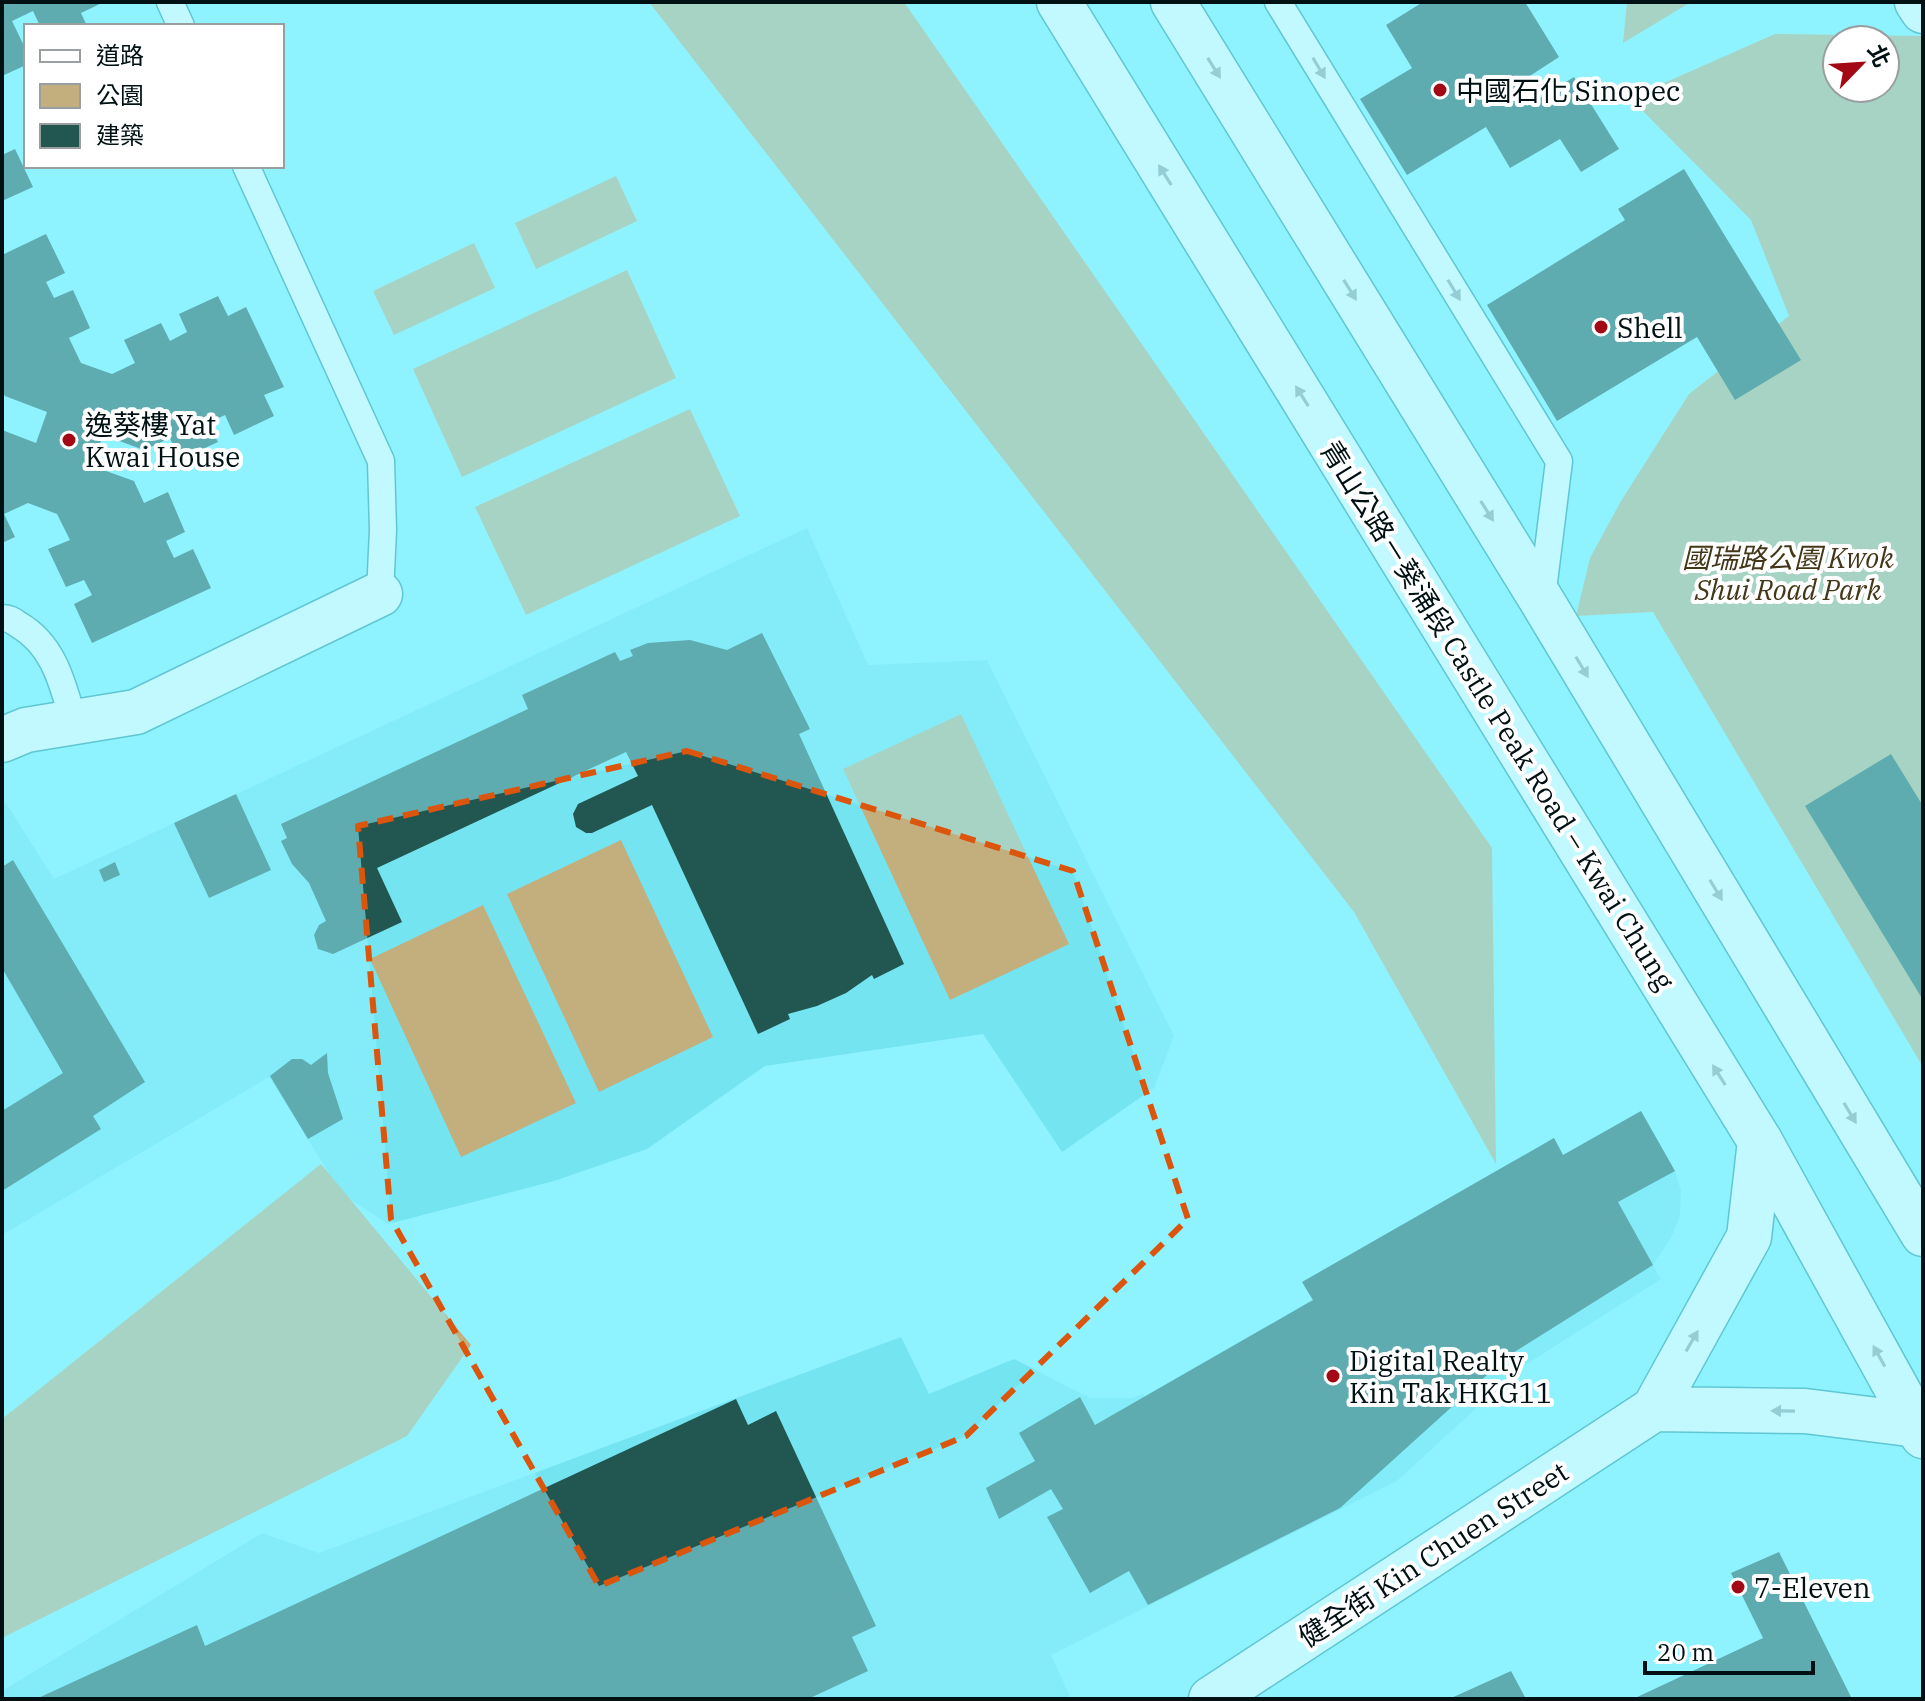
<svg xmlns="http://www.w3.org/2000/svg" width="1925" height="1701" viewBox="0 0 1925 1701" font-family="'IBM Plex Serif','Noto Sans TC',serif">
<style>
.built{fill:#75e4f1}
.green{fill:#c3ae7e;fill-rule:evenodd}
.building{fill:#225651}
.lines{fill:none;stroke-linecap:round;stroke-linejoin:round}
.lane-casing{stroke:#25929e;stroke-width:29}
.street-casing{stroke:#25929e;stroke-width:47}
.secondary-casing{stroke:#25929e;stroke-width:47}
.primary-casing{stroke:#25929e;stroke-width:47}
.lane{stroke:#fff;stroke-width:26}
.street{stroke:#fff;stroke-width:44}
.secondary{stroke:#fff;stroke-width:44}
.primary{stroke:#fff;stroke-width:44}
.oneway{fill:#999fa1}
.marked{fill:none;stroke:#dc550c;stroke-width:6;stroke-dasharray:16 10;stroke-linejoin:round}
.poi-dot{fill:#a30914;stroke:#fff;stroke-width:3}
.labels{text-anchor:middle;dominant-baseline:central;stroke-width:8;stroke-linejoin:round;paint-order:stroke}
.poi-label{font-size:28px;fill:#001013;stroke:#fff;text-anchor:start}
.park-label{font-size:28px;font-style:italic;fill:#443719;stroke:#fff}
.street-label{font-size:28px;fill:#001013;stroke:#fff}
</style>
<rect width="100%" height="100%" fill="#8ff2ff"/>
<path class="built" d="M807,528L868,665L987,660L1174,1036L1154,1088L1062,1152L983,1034L765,1066L647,1149L554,1181L388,1224L342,1194L269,1077L2,1235V805L6,803L54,879Z
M1641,1111L1675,1171L1681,1191L1680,1216L1671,1238L1653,1265L1661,1279L1519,1369L1397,1481L1051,1655L1070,1696L1066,1699H2V1691L262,1533L319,1553L901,1337L929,1394L1014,1359L1090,1398H1132L1143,1394L1145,1396L1312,1300L1302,1282L1554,1138L1564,1155Z"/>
<path class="green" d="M649,2H904L1492,848L1496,1164L1354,912Z
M1627,2H1691L1623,43Z
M1775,34L1923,36V1067L1653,612L1576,616L1590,558L1621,501L1689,394L1789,316L1751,220L1630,98ZM1837,40H1885V88H1837Z
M616,176L637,221L536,269L515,223Z
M474,243L495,288L394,335L373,291Z
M627,270L676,378L462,477L413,369Z
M690,409L740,516L526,615L475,507Z
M961,714L1069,944L950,1000L843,769Z
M621,840L713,1037L599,1092L507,894Z
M483,905L576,1103L461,1157L370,959Z
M321,1164L471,1345L407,1436L2,1638V1419Z"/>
<path class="building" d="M2,2H104L81,13L87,26H40L33,11L12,21L26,50V65L2,76Z
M1423,2H1525L1559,57L1516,85L1527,106L1574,77L1619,149L1581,172L1560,139L1510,168L1486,127L1407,175L1360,99L1412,68L1386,25Z
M15,149L33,187L2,201V155Z
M1684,169L1801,360L1735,400L1697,337L1557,421L1487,305L1625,220L1618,209Z
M46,234L65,273L46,282L54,298L73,290L90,328L69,338L81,363L112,374L135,363L124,340L161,323L170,341L187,332L179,314L218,296L228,316L246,307L284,387L264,395L274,416L234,435L225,415L208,423L218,442L179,460L170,438L144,450L103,435L92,466L134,481L144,503L168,492L185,532L166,541L174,558L193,549L211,588L92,643L74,604L92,595L84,580L66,587L48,549L70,540L57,514L28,503L4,514L15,537L2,543V430L36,443L47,412L5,396L2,390V255Z
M762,633L810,729L799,734L904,964L874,979L872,975L846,993L817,1006L788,1014L790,1019L758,1034L652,805L592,833H586L576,827L573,814L578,804L638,776L626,752L377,868L402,922L333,954L318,949L314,935L319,925L326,921L309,883L292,864L281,841L287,838L281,824L528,709L522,695L615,652L620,661L633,656L630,650L648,643L690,640L727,650Z
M1891,754L1923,806V1000L1805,806Z
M236,794L271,870L209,898L174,823Z
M13,860L145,1082L93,1116L101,1129L2,1191V1111L63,1073L2,968V867Z
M115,862L120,875L104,882L99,870Z
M327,1053L328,1073L343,1119L308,1139L270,1076L292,1059H302L311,1065Z
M1641,1111L1675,1171L1618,1202L1653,1265L1508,1356L1340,1508L1148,1605L1129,1571L1090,1593L1047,1517L1063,1509L1051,1489L999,1519L986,1488L1035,1461L1019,1433L1080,1397L1095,1425L1313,1300L1302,1282L1554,1138L1563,1155Z
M736,1399L748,1425L776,1411L876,1626L852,1637L868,1671L808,1699H36L197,1625L205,1646Z
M1779,1552L1852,1699H1633L1763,1638L1731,1573Z
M1511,1671L1526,1699H1449Z"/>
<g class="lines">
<defs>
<path id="lane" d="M170,2L181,26
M1278,2L1559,461L1542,598
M246,166L381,461L383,530L380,594
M2,618C10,618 13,621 19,625C55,646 63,686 74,723"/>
<path id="street" d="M2,740L26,730L136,712L380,594"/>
<path id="secondary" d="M1917,2L1923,11
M1654,1409L1805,1411L1917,1425
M1211,1699L1654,1409L1749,1237L1760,1141"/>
<path id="primary" d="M1059,2L1760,1141L1923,1436
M1173,2L1542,601L1923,1234"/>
</defs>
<use href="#lane" class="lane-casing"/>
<use href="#street" class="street-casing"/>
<use href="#secondary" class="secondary-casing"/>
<use href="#primary" class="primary-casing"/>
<use href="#lane" class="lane"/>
<use href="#street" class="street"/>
<use href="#secondary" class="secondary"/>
<use href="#primary" class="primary"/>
</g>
<defs><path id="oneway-solid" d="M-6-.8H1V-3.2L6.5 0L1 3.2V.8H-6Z" transform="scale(2)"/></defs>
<g class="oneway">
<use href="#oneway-solid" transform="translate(1214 68) rotate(58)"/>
<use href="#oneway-solid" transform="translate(1319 68) rotate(59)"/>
<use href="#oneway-solid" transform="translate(1165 175) rotate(-122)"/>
<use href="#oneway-solid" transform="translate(1350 290) rotate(58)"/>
<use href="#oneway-solid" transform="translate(1454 290) rotate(59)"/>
<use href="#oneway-solid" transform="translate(1302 396) rotate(-122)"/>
<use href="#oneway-solid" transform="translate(1487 511) rotate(58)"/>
<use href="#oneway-solid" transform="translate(1582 667) rotate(59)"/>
<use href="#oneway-solid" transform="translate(1716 890) rotate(59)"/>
<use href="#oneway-solid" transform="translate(1719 1075) rotate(-122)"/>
<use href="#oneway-solid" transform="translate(1850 1113) rotate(59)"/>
<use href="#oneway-solid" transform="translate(1692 1341) rotate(-60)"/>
<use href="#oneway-solid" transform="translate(1879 1356) rotate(-119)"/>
<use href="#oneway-solid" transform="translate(1783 1411) rotate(-179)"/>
</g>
<path d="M0 0H1925V1701H0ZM687,751L1073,871L1188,1219L966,1436L599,1586L391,1219L358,826Z" fill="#8ff2ff" fill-opacity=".55" fill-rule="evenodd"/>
<path class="marked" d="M687,751L1073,871L1188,1219L966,1436L599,1586L391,1219L358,826Z"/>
<g class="poi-dot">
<circle cx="1440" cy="90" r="8"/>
<circle cx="1601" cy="327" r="8"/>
<circle cx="69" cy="440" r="8"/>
<circle cx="1333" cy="1376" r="8"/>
<circle cx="1738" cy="1587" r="8"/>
</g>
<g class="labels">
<g class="poi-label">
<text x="1456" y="90">中國石化 Sinopec</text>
<text x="1617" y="327">Shell</text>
<text x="85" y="424">逸葵樓 Yat<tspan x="85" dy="32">Kwai House</tspan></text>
<text x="1349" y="1360">Digital Realty<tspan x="1349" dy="32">Kin Tak HKG11</tspan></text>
<text x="1754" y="1587">7-Eleven</text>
</g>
<g class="park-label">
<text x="1788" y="557">國瑞路公園 Kwok<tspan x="1788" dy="32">Shui Road Park</tspan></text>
</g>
<g class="street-label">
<text transform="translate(1498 715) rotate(58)">青山公路－葵涌段 Castle Peak Road – Kwai Chung</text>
<text transform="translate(1433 1554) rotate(-33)">健全街 Kin Chuen Street</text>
</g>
</g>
<rect width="1925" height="1701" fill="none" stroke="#001013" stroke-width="8"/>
<rect x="24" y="24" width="260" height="144" fill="#ffffff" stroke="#999fa1" stroke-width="2"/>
<rect x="40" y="50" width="40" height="12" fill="#ffffff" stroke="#999fa1" stroke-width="2"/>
<text x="96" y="64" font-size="24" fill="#001013">道路</text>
<rect x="40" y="84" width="40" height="24" fill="#c3ae7e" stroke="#999fa1" stroke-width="2"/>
<text x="96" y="104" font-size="24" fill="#001013">公園</text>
<rect x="40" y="124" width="40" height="24" fill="#225651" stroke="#999fa1" stroke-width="2"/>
<text x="96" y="144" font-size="24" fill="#001013">建築</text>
<g transform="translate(1861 64) rotate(65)"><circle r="38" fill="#ffffff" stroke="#999fa1" stroke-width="2"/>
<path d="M0-6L14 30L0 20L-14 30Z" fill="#a30914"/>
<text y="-12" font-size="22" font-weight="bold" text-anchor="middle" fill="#001013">北</text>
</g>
<path d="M1645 1661v12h168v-12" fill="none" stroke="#001013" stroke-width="4"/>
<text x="1657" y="1661" font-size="24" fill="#001013" stroke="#ffffff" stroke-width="6" paint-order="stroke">20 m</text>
</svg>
